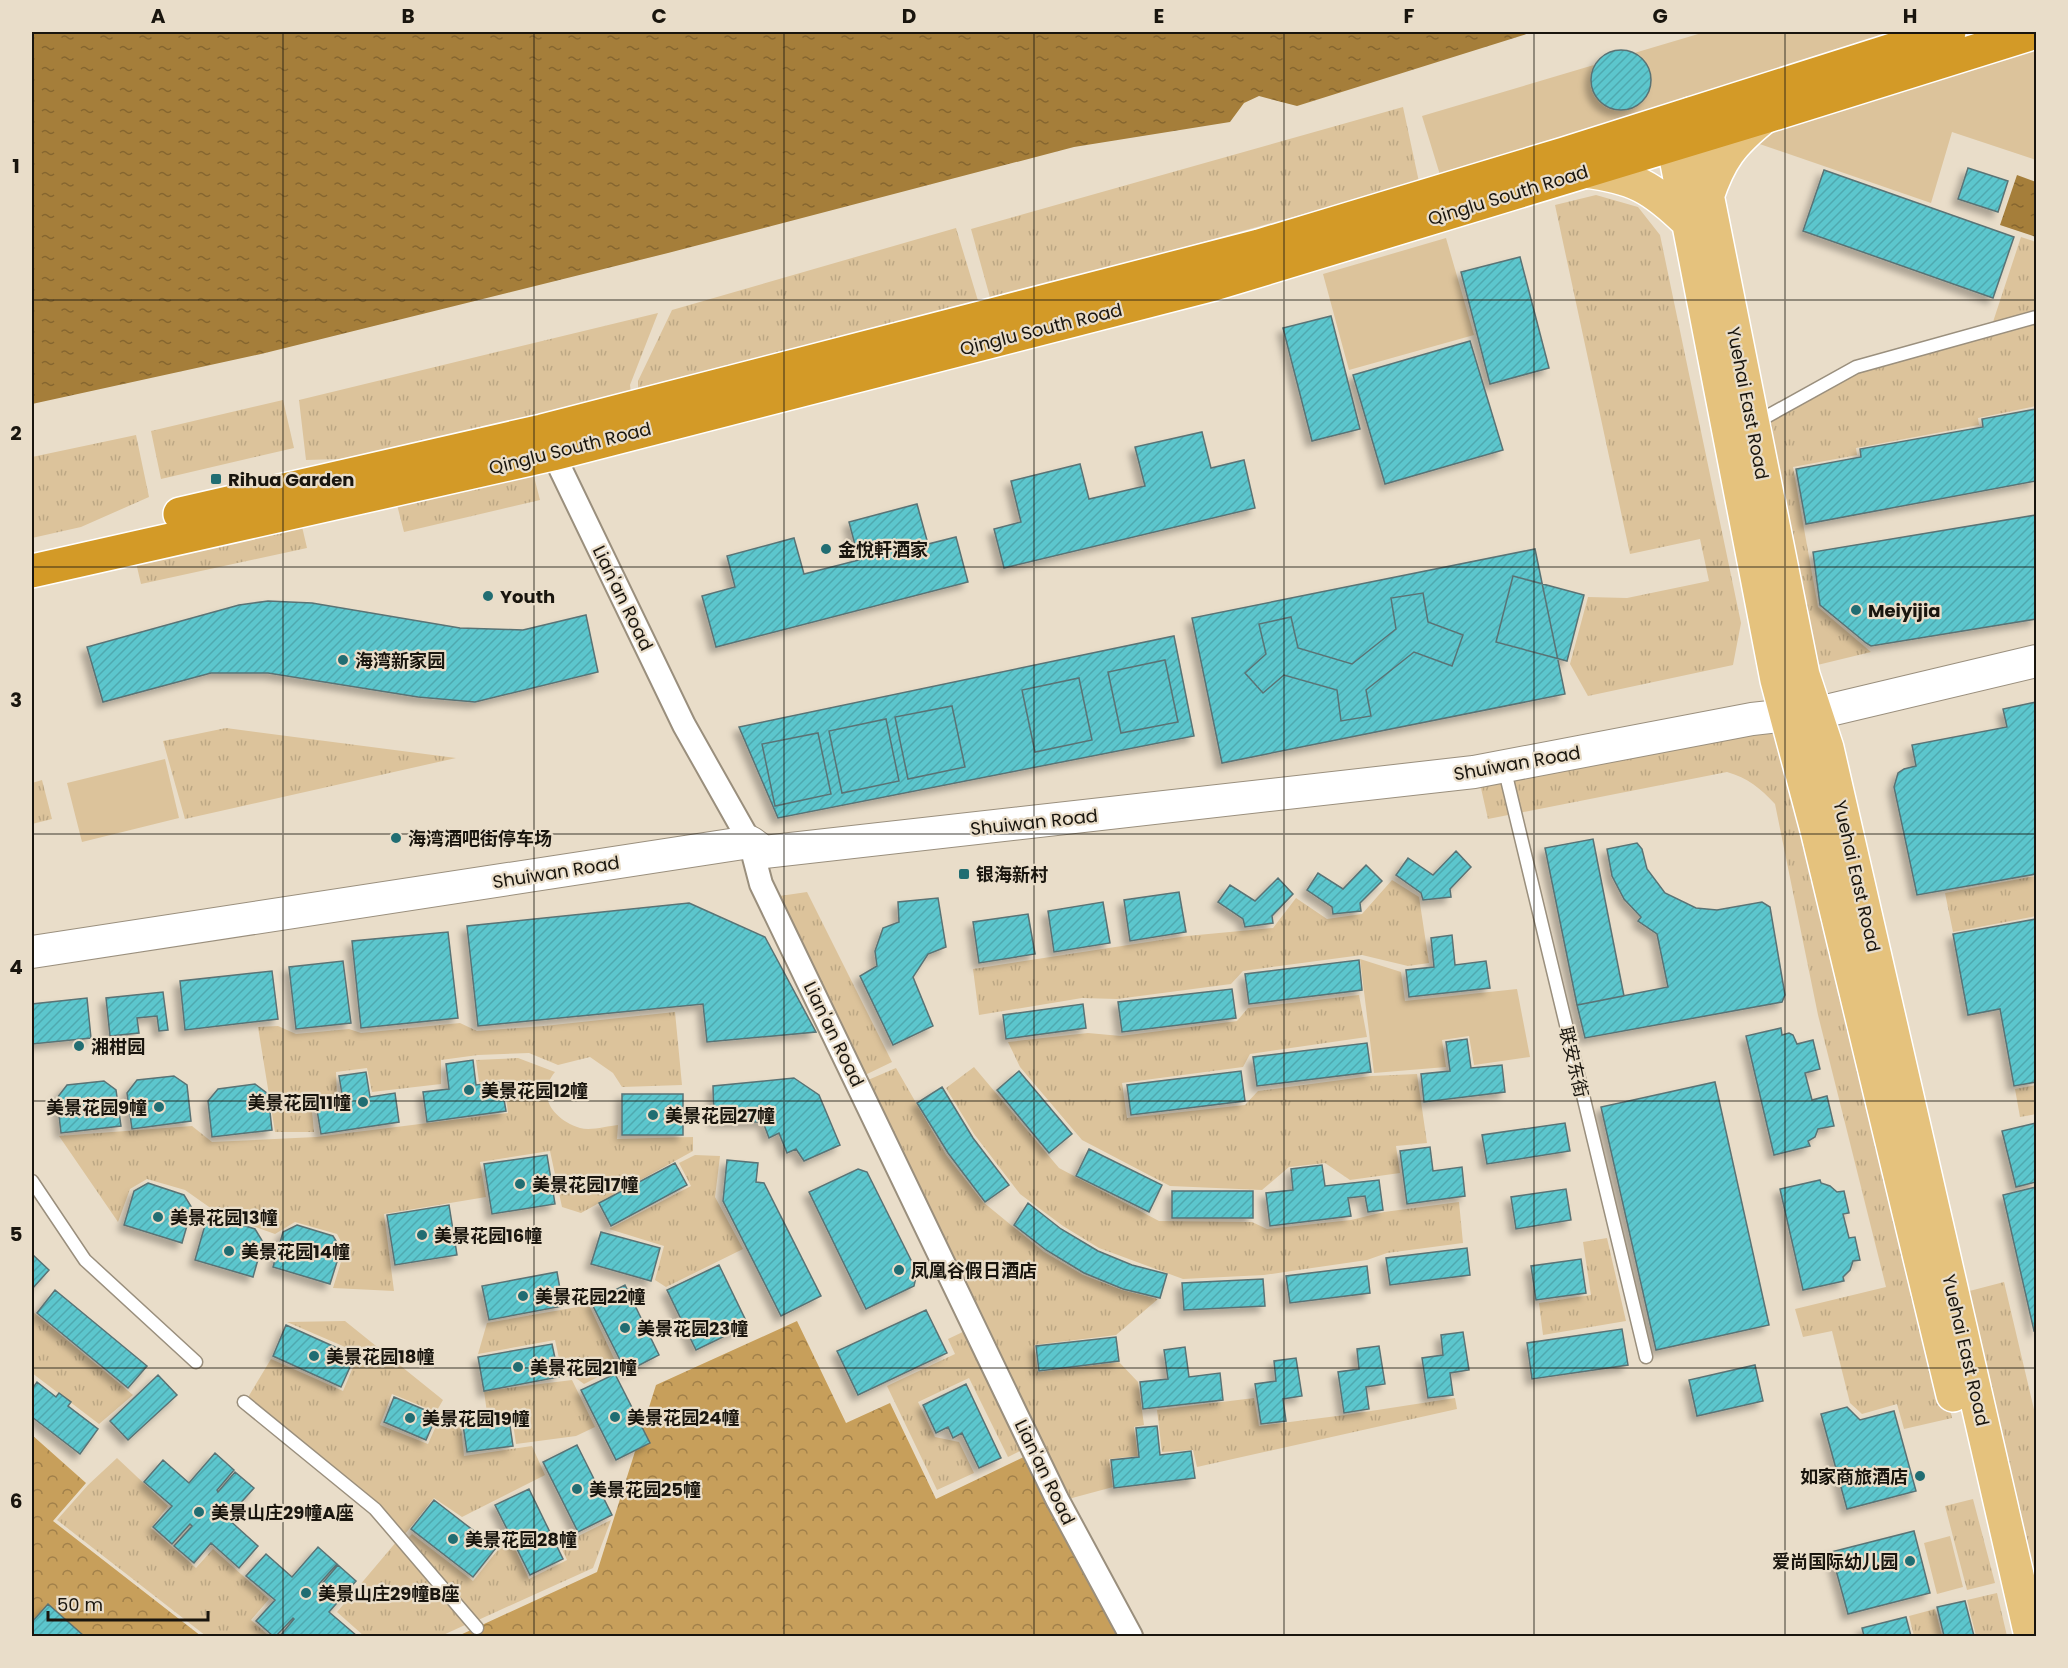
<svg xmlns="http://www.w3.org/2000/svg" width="2068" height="1668" viewBox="0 0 2068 1668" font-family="Poppins,'Noto Sans SC',sans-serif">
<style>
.grass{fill:url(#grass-tufts)}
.forest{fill:url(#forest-crowns)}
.green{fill:#dcc39b}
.water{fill:url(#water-ripples)}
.building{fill:url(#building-hatch);stroke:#5a7375;stroke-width:1.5;filter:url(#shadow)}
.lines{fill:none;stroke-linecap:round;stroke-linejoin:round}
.lane-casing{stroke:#9a8f7d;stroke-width:15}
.street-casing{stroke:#9a8f7d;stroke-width:26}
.secondary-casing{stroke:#9a8f7d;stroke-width:34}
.primary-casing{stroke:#fff;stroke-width:36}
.highway-casing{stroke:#fff;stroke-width:36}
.lane{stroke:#fff;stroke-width:12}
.street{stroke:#fff;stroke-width:22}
.secondary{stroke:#fff;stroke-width:32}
.primary{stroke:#e5c27d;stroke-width:33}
.highway{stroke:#d39a27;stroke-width:33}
.grid{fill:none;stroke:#19150e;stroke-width:1.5;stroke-opacity:0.55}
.poi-dot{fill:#216d72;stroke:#e9ddc9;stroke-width:2}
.labels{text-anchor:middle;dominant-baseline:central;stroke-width:4.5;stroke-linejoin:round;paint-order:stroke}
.street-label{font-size:18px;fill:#19150e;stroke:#e9ddc9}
.poi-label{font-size:18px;font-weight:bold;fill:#19150e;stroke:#e9ddc9;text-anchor:start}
.neatline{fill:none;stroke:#19150e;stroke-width:2}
.grid-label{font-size:20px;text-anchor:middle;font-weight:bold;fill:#19150e}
</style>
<defs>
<pattern id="grass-tufts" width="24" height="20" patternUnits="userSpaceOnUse" patternTransform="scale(1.5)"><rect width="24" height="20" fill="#dcc39b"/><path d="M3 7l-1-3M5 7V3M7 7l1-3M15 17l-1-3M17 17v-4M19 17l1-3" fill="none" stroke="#bca784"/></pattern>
<pattern id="forest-crowns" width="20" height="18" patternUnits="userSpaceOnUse" patternTransform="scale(1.5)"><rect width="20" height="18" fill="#c79f5b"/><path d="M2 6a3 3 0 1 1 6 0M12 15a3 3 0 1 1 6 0" fill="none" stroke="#a1804a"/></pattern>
<pattern id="water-ripples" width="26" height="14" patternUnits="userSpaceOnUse" patternTransform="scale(1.5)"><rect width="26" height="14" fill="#a57e3a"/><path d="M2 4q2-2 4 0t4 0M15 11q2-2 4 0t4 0" fill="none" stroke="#86662f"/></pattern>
<pattern id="building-hatch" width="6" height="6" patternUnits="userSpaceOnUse" patternTransform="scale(1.5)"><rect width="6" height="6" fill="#5bc6cd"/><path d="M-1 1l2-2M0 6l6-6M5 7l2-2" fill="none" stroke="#4fa9af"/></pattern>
<filter id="shadow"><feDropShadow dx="-5.5" dy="5.5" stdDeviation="3" flood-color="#0004"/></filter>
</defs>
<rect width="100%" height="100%" fill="#e9ddc9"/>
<path class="grass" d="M1403,107L1419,182L991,301L971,229Z
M1596,195L1638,207L1660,235L1741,623L1733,665L1588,696L1570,664L1588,597L1627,598L1709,581L1700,539L1630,554L1555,205Z
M956,228L979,304L638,388V381L672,310Z
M2021,237L2036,242V312L1992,325Z
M658,313L630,385L631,393L374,458L306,460L299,400Z
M2036,323V406L1978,418L1979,425L1856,448L1857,455L1793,467L1818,607L1871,652L1805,668L1757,425L1856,372Z
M283,400L294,448L161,479L151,431Z
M136,435L149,497L81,527L32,538V457Z
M531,465L540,500L404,532L395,497Z
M300,518L307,548L141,584L134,554Z
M1782,722L1857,1016L1952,1418L1904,1429L1897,1404L1862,1414L1850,1403L1832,1331L1803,1337L1795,1309L1886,1287L1818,1015L1775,804C1760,788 1748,778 1727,772L1488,819L1478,775Z
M226,728L456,758L185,819L163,741Z
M42,780L52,819L32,824V783Z
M2036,876V916L1953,932L1945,893Z
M1392,880L1419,897L1429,963L1408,966L1362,955L1243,971L1231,984L1117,999L1082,998L979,1015L973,969L1187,936L1273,928L1296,898L1327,919L1362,914Z
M807,892L892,1062L863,1076L773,897Z
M1359,995L1367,1037L1250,1054L1243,1067L1122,1083L1127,1118L1245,1105L1258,1091L1371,1076L1417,1074L1427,1143L1396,1146L1400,1173L1350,1180L1325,1163L1289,1167L1262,1190L1170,1186L1082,1140L1020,1067L1008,1042L1088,1033L1121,1036L1237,1021L1248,1008Z
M675,1012L682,1085L622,1087L613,1073L590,1057L558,1065L529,1053L478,1055L441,1060V1084L372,1092L367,1068L336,1072L337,1096L311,1101L314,1132H275L258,1027L278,1026L296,1034L349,1029L361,1033L460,1023L477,1031L544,1026Z
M518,1058L555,1072C535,1096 554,1120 580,1128C591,1131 607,1126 618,1125L617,1139L693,1137V1151L581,1213L562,1207L550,1151L480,1162L486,1197L384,1214L394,1291L333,1288L345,1249L337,1234L295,1222L275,1234L219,1214L185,1190L147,1179L130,1189L118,1222L59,1136L192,1126L212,1142L316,1137L508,1113L504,1079L479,1082L476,1060Z
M974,1067L1059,1168L1159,1221L1252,1222L1267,1229L1351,1220L1384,1212L1459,1202L1463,1243L1387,1253L1367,1260L1264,1275L1183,1279L1099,1248L1063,1226L1020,1194L974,1134L946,1088Z
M896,1068L946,1155L983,1202L1044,1252L1083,1275L1122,1290L1158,1299L1116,1335L1034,1345L1038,1372L1119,1362L1138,1382L1144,1425L1134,1427L1138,1456L1109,1459L1113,1487L1061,1501L861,1083Z
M2036,1085V1114L2020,1117L2015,1089Z
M695,1155L720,1156L715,1197L743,1249L666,1287L655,1280L664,1246L609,1229L691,1186L679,1163Z
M1607,1238L1626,1321L1543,1335L1539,1303L1591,1295L1583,1242Z
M2004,1282L2036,1418V1636L1958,1294Z
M589,1305L618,1367L584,1384L573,1376L563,1377L555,1340L478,1354L487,1323Z
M32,1311L133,1395L99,1424L32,1373V1356L33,1353L32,1352Z
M345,1321L443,1400L436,1412L392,1394L380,1425L428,1444L440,1417L461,1427L464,1456L532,1446L545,1475L462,1517L434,1498L405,1534L377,1507L247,1399L271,1359L343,1391L359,1353L287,1322Z
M969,1329L1026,1448L1008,1457L969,1378L918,1402L935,1437L959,1442L974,1473L937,1490L887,1386L955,1354L948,1339Z
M572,1380L595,1427L576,1436L516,1444L512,1417L488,1420L484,1391Z
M1254,1398L1259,1426L1345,1415L1455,1398L1457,1409L1197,1467L1193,1450L1162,1452L1157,1410Z
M117,1458L168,1506L151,1528L196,1568L213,1549L269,1599L251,1620L269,1636H206L57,1520L88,1485Z
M1973,1499L1995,1583L1967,1590L1945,1506Z
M611,1520L593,1568L476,1621L405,1541L412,1534L473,1581L509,1536L529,1579L567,1560L560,1545Z
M397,1541L465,1625L441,1636H364L337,1612Z
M1997,1593L2007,1636H1976L1967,1600Z
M1935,1609L1942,1636H1914L1909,1616Z"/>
<path class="forest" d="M797,1321L846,1423L890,1403L936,1499L1034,1452L1130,1636H458L597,1572L656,1385Z
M32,1435L86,1483L53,1521L201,1636H32Z"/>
<path class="green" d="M1705,32H1903L1441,178L1422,116Z
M2036,39V160L1952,132L1931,203L1748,140L1766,124Z
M1446,238L1474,335L1349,370L1323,274Z
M165,759L179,818L82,842L67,783Z
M1360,959L1401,972L1405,1001L1517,989L1530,1057L1474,1065L1469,1036L1442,1040L1446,1067L1374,1073Z
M1950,1536L1963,1587L1937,1594L1924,1543Z"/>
<path class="water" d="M32,32H1533L1297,106L1259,96L1244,103L1230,122L1074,147L668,253L261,354L32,404Z
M2017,175L2036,182V237L2000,225Z"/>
<path class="building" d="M1591 80a30 30 0 1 1 60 0a30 30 0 1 1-60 0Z
M1968,168L2008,181L1998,212L1958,199Z
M1824,170L2014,237L1993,298L1803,231Z
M1520,257L1549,368L1490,384L1461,272Z
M1331,316L1360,429L1312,441L1283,328Z
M1470,341L1503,450L1385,484L1353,375Z
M2036,409V481L1806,524L1796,469L1861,457L1860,449L1983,427L1982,419Z
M1202,432L1211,468L1244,460L1255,508L1004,568L994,529L1021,522L1011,481L1080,464L1089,499L1145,486L1135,447Z
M917,504L928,544L956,537L968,582L716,647L702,596L735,587L727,556L794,538L804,574L859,560L849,522Z
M2036,515V619L1871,646L1866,643L1820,605L1813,552Z
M1535,549L1565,694L1222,763L1192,618Z
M1513,576L1584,595L1567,661L1496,642Z
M1423,593L1428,622L1463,635L1452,666L1414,652L1366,690L1371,716L1341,721L1337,690L1284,675L1263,693L1245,673L1266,654L1259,624L1291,617L1298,648L1352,664L1396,629L1391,598Z
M268,601L312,603L460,628L523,630L586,615L598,672L475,702L418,697L268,673H211L103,702L87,647L239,605Z
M1174,636L1194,736L778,818L739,727Z
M1165,660L1178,722L1121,733L1108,672Z
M1079,678L1092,740L1035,752L1022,690Z
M2036,702V874L1917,895L1894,787L1898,773L1904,769L1916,766L1912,745L2007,727L2003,709Z
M952,706L965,767L908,779L895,717Z
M886,719L899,781L842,793L829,731Z
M818,733L831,794L775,806L762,744Z
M1593,839L1624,996L1577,1005L1545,848Z
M1637,843L1642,849L1647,869L1665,893L1696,908L1717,910L1762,902L1770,907L1785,995L1782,1002L1585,1038L1577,1005L1668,987L1657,934L1638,921L1641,917L1624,899L1612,876L1607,849Z
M1456,851L1471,867L1450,889L1451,897L1423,900L1421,893L1396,875L1408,858L1433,875Z
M1366,865L1382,881L1360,903L1361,911L1333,914L1332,907L1307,890L1318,873L1343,889Z
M1278,878L1293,894L1272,916L1273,923L1245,927L1243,919L1218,902L1230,885L1255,901Z
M1179,892L1186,932L1130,941L1124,900Z
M938,898L946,947L928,954L913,977L933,1026L893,1045L860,976L877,966L875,951L883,928L899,922L898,902Z
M1103,902L1110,943L1054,952L1048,911Z
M689,903L765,937L816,1032L707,1042L703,1004L478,1026L467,926Z
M1028,914L1035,954L979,963L973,922Z
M2036,919V1082L2014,1086L2000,1009L1968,1015L1953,934Z
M448,932L458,1018L361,1028L352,941Z
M1452,935L1455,965L1486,961L1490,988L1409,997L1406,970L1434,967L1431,938Z
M1359,960L1362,990L1249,1004L1245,974Z
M343,961L351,1023L296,1029L289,967Z
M272,971L278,1019L185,1030L180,981Z
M1232,989L1236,1018L1122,1032L1118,1002Z
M163,992L168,1030L159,1031L157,1016L137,1018L139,1033L110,1036L106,998Z
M87,998L91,1038L32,1044V1004Z
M1083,1004L1086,1028L1006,1039L1003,1015Z
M1781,1028L1782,1035L1789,1033L1793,1035L1797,1044L1813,1040L1820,1069L1805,1073L1812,1100L1827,1096L1834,1126L1818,1129L1815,1137L1808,1141L1810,1146L1774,1155L1746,1036Z
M1467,1039L1471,1068L1502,1065L1505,1092L1424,1102L1421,1074L1450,1071L1446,1042Z
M1367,1043L1371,1072L1257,1086L1253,1057Z
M473,1060L476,1085L501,1082L506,1111L427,1122L423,1092L449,1089L446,1064Z
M1019,1071L1072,1134L1049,1153L997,1090Z
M1241,1071L1245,1101L1131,1115L1127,1085Z
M366,1072L370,1097L395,1093L399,1122L321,1134L316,1104L343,1100L339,1076Z
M174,1076L187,1085L191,1121L132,1129L127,1093L137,1080Z
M794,1078L819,1095L840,1145L804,1161L796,1149L787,1153L779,1133L769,1138L763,1122H714L713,1086Z
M104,1081L116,1090L121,1126L61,1133L57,1098L67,1085Z
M1715,1082L1769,1325L1656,1350L1601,1107Z
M255,1084L268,1094L272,1130L212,1137L208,1101L218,1089Z
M942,1087L973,1138L1009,1185L985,1202L948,1153L917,1103Z
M622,1094H683V1135H622Z
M1565,1123L1570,1151L1487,1164L1482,1135Z
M2036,1123V1182L2016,1187L2002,1131Z
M1430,1147L1433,1171L1462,1167L1465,1196L1407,1204L1400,1151Z
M1089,1149L1162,1185L1149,1212L1076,1176Z
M547,1155L555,1204L492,1214L484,1164Z
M727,1160L758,1163L756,1182L764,1183L821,1296L781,1316L723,1201Z
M675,1163L687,1185L611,1226L599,1203Z
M1322,1165L1325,1186L1379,1180L1383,1210L1368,1212L1365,1196L1348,1198L1351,1216L1270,1226L1266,1193L1293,1190L1291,1169Z
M858,1169L867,1172L917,1272L914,1286L866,1309L809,1192Z
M1820,1180L1821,1183L1830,1186L1837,1192L1844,1191L1849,1213L1843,1214L1849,1238L1855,1237L1860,1260L1853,1261L1850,1270L1843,1277L1844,1281L1803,1290L1780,1189Z
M148,1183L184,1195L192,1208L182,1243L124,1225L134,1191Z
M2036,1187V1330L2034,1331L2003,1195Z
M1566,1189L1571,1220L1516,1229L1511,1197Z
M1172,1191H1253V1218H1172Z
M1028,1203L1061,1229L1098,1251L1132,1265L1167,1274L1160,1298L1123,1289L1084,1273L1046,1250L1014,1225Z
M449,1205L457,1255L395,1265L387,1215Z
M219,1218L255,1229L263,1242L253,1277L195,1260L205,1225Z
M297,1225L333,1236L341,1249L330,1284L273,1267L283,1232Z
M601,1232L660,1248L651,1281L591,1264Z
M1467,1248L1470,1275L1390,1285L1386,1258Z
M32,1254L49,1270L32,1289Z
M1581,1259L1586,1293L1536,1300L1531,1266Z
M719,1265L748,1325L696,1350L667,1290Z
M1367,1266L1370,1293L1290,1303L1286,1276Z
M557,1272L563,1306L489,1320L482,1286Z
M1263,1279L1265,1306L1184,1310L1182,1283Z
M625,1285L659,1355L626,1372L591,1302Z
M55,1290L147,1366L128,1388L37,1313Z
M926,1310L947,1353L858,1395L837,1351Z
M286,1325L355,1356L341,1387L273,1356Z
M1622,1329L1628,1365L1532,1379L1527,1343Z
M1463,1332L1469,1370L1450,1373L1453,1395L1428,1398L1422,1358L1443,1355L1441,1335Z
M1116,1337L1119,1361L1039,1371L1036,1346Z
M552,1344L559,1377L484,1391L478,1357Z
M1379,1346L1385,1384L1366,1387L1369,1409L1344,1413L1338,1372L1359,1369L1357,1349Z
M1185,1347L1189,1377L1220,1373L1223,1400L1143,1409L1140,1382L1168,1379L1164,1350Z
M1296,1358L1302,1396L1283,1399L1286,1421L1261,1424L1255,1384L1276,1381L1274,1361Z
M1755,1365L1763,1401L1697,1416L1689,1380Z
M615,1374L650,1443L616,1460L581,1390Z
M158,1375L177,1395L128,1440L110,1421Z
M37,1382L56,1397L59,1393L71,1402L68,1406L98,1429L80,1454L32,1417V1389Z
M966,1384L1001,1458L979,1468L962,1433L953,1438L948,1427L936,1433L923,1405Z
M394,1397L437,1415L426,1440L384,1422Z
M1847,1407L1860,1420L1894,1411L1916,1491L1847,1509L1821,1414Z
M509,1419L513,1446L467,1452L463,1425Z
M1157,1426L1160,1455L1191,1451L1195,1478L1114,1488L1111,1460L1139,1457L1136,1428Z
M577,1445L612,1515L578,1532L543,1462Z
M215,1453L234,1470L217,1490L218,1492L235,1472L254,1488L227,1518L258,1546L239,1568L211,1543L194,1563L174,1546L192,1526L190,1524L172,1544L153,1527L172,1506L144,1482L163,1460L189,1483Z
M529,1489L563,1559L530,1575L495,1505Z
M434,1500L496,1548L473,1577L411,1529Z
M1914,1531L1930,1593L1848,1614L1831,1552Z
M318,1547L337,1564L319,1584L321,1585L338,1565L356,1581L329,1612L357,1636H280L294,1619L293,1618L276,1636H273L256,1621L275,1600L246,1576L266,1554L292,1577Z
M1965,1601L1974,1636H1944L1937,1607Z
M48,1604L84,1636H32V1622Z
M1906,1617L1911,1636H1864L1862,1628Z"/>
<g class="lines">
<defs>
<path id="lane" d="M1755,423L1856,367L2036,317
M1504,767L1646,1357
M32,1181L85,1260L196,1362
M244,1402L375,1509L477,1628"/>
<path id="street" d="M548,443L684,725L750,842L761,884L1057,1499L1131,1636"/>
<path id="secondary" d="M32,952L750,842L764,852L1474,772L1752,719L1830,710L2036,661"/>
<path id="primary" d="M1691,114L1803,675L1827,748L2031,1636
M1672,137L1777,680L1817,830L1953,1395
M1584,171C1634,177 1652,187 1688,222
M1707,197C1720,158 1732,143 1764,117"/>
<path id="highway" d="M180,514L542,431L1259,246L1564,154L1949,32
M32,571L553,454L1214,284L1764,117L2036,32"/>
</defs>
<use href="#lane" class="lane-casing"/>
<use href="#street" class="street-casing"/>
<use href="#secondary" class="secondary-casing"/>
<use href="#primary" class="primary-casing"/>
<use href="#highway" class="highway-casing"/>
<use href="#lane" class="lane"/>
<use href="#street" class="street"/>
<use href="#secondary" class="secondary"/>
<use href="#primary" class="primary"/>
<use href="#highway" class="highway"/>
</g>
<path class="grid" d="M283,32V1636M534,32V1636M784,32V1636M1034,32V1636M1284,32V1636M1534,32V1636M1785,32V1636M32,300H2036M32,567H2036M32,834H2036M32,1101H2036M32,1368H2036"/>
<g class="poi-dot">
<rect x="210" y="473" width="12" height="12" rx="3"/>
<circle cx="826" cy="549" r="6"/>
<circle cx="488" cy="596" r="6"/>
<circle cx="1856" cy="610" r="6"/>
<circle cx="343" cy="660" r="6"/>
<circle cx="396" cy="838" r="6"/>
<rect x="958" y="868" width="12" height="12" rx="3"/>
<circle cx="79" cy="1046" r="6"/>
<circle cx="469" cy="1090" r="6"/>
<circle cx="363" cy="1102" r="6"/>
<circle cx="159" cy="1107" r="6"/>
<circle cx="653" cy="1115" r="6"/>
<circle cx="520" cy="1184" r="6"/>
<circle cx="158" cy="1217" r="6"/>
<circle cx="422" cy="1235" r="6"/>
<circle cx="229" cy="1251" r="6"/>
<circle cx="899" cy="1270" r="6"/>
<circle cx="523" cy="1296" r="6"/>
<circle cx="625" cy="1328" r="6"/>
<circle cx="314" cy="1356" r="6"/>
<circle cx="518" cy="1367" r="6"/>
<circle cx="615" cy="1417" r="6"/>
<circle cx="410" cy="1418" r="6"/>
<circle cx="1920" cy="1476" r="6"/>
<circle cx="577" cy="1489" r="6"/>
<circle cx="199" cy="1512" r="6"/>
<circle cx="453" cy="1539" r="6"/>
<circle cx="1910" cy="1561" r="6"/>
<circle cx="306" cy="1593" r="6"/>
</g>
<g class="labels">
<g class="street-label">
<text transform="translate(1508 195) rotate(-17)">Qinglu South Road</text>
<text transform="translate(1041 329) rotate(-14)">Qinglu South Road</text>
<text transform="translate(1748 403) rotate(79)">Yuehai East Road</text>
<text transform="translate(570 448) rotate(-14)">Qinglu South Road</text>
<text transform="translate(623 598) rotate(64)">Lian'an Road</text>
<text transform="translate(1517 763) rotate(-10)">Shuiwan Road</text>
<text transform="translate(1034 822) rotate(-6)">Shuiwan Road</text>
<text transform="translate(556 872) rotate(-9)">Shuiwan Road</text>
<text transform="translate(1857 876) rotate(77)">Yuehai East Road</text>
<text transform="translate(834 1034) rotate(64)">Lian'an Road</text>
<text transform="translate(1574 1062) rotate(77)">联安东街</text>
<text transform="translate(1966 1350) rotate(77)">Yuehai East Road</text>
<text transform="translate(1045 1472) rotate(64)">Lian'an Road</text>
</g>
<g class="poi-label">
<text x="228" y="479">Rihua Garden</text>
<text x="838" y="549">金悅軒酒家</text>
<text x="500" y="596">Youth</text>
<text x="1868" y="610">Meiyijia</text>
<text x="355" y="660">海湾新家园</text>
<text x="408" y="838">海湾酒吧街停车场</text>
<text x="976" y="874">银海新村</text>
<text x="91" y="1046">湘柑园</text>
<text x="481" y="1090">美景花园12幢</text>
<text x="351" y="1102" text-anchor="end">美景花园11幢</text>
<text x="147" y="1107" text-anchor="end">美景花园9幢</text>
<text x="665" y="1115">美景花园27幢</text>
<text x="532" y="1184">美景花园17幢</text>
<text x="170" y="1217">美景花园13幢</text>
<text x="434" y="1235">美景花园16幢</text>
<text x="241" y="1251">美景花园14幢</text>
<text x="911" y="1270">凤凰谷假日酒店</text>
<text x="535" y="1296">美景花园22幢</text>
<text x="637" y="1328">美景花园23幢</text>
<text x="326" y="1356">美景花园18幢</text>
<text x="530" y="1367">美景花园21幢</text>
<text x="627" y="1417">美景花园24幢</text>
<text x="422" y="1418">美景花园19幢</text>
<text x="1908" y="1476" text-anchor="end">如家商旅酒店</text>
<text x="589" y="1489">美景花园25幢</text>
<text x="211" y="1512">美景山庄29幢A座</text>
<text x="465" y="1539">美景花园28幢</text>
<text x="1898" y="1561" text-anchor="end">爱尚国际幼儿园</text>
<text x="318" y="1593">美景山庄29幢B座</text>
</g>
</g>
<rect width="2068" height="1668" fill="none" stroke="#e9ddc9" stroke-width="66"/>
<path d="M48 1611v9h160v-9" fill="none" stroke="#19150e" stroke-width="3"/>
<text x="57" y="1611" font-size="18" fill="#19150e" stroke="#e9ddc9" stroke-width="4.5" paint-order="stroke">50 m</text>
<rect x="33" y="33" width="2002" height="1602" class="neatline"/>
<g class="grid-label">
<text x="158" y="23">A</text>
<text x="408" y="23">B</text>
<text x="659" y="23">C</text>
<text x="909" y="23">D</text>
<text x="1159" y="23">E</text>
<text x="1409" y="23">F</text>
<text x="1660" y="23">G</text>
<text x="1910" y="23">H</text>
<text x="16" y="173">1</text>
<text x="16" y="440">2</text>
<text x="16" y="707">3</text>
<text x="16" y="974">4</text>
<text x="16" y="1241">5</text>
<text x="16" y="1508">6</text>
</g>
</svg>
